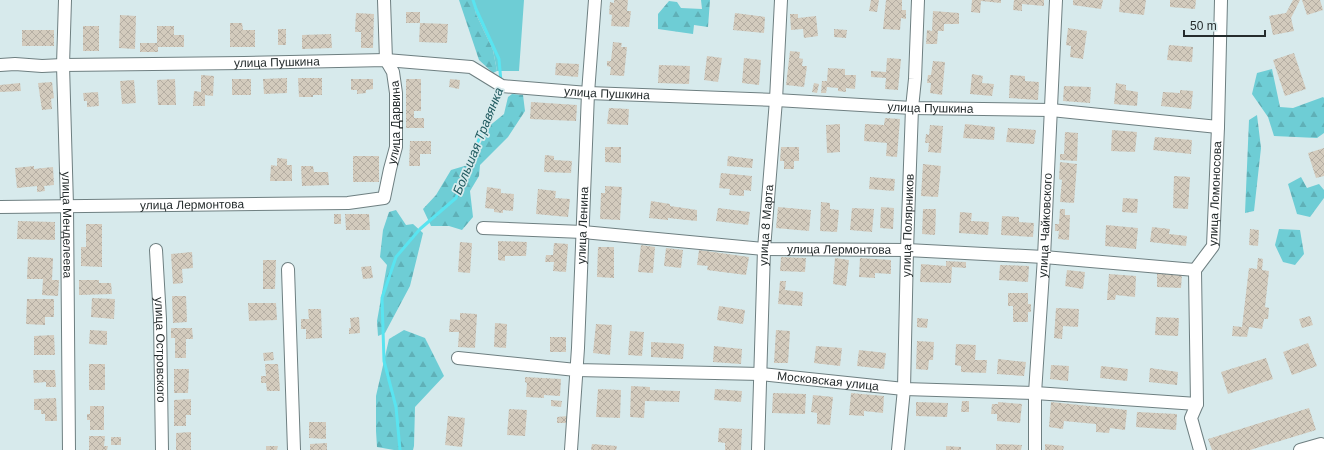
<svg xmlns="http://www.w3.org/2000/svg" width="1324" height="450" viewBox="0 0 1324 450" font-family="Arial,sans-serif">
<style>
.grass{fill:#6ecdd5}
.forest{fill:url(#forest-firs)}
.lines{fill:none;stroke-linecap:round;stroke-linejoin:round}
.stream{stroke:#59e4f0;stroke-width:3}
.building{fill:url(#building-cross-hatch)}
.minor-casing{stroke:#6e7f81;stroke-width:14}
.minor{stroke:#fff;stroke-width:12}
.labels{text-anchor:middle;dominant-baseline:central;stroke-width:3.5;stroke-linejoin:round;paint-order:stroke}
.street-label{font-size:12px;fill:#252c2d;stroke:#d7eaec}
.water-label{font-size:13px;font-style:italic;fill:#215b60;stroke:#d7eaec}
</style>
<defs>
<pattern id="forest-firs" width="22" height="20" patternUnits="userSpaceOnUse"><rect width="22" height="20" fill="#6ecdd5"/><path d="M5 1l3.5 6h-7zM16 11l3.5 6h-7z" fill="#5fb0b7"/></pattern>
<pattern id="building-cross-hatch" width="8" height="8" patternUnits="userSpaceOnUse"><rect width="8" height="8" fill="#d3cbbd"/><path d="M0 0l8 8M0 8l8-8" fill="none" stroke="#b5aea3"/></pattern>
</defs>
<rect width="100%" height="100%" fill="#d7eaec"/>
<path class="grass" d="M473,0H524L519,71H497L493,50L476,14Z"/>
<path class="forest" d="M459,0H473L476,14L493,50L497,71L493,73L479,60Z
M701,0H710L708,27L694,25L693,34L658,29V14L669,1L677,2L681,8L702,9Z
M1272,69L1280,107L1293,108L1323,97L1324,98V133L1317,138L1274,136L1268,117L1252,94L1257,73Z
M512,94L523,95L525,111L508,137L480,165L479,176L470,191L473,217L462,230L449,226H431L423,209L436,195L451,170L471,164L488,127L504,114L508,97Z
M1257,115L1261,148L1254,211L1245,213L1249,120Z
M1301,177L1307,188L1319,184L1324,190V198L1310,217L1297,214L1288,184Z
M396,210L406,225L413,224L423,233L410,286L385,333L378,336L377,321L387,265L380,257L383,230L389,212Z
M1279,229L1300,230L1304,254L1295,265L1283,262L1275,245Z
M404,330L425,338L444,376L415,407L414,446L413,450H394L377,447L376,431V396L389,339Z"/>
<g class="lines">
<path class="stream" d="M473,0L476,9L499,59L501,82
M400,450L396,407L384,361L382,298L396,257L420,229L456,198L473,153L501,88"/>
</g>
<path class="building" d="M614,0H628L627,11H631L629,27L611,26L612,15L609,14L610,2L614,3Z
M871,0H879L877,12L869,11Z
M886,0H902V10H906V19L901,18L900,30L883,29Z
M972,0H1001V3L981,1L980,13L971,12Z
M1014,0H1044V6L1022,4V11L1013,10Z
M1073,0H1103L1101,9L1073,5Z
M1120,0H1146L1144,15L1119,12Z
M1170,0H1196L1195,9L1170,7Z
M1293,0H1300L1291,18L1294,31L1273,35L1269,16L1286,13Z
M1302,0H1320L1323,10L1307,15Z
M933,11L959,13V24H944V31H938L937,44H926L927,30L932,31Z
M406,12H420V23H406Z
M356,13L374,14L373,48H361V32H355Z
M735,13L765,17L764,33L733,30Z
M790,14H798V18L816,16L818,36L804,38L803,29L791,30Z
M120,15L136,16L135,49L119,48Z
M230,23H242L243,30H255V47H230Z
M420,23L448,24L447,43L419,42Z
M83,26H99V51H83Z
M157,26H174V35H184V47H158V52H140V43H157Z
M1068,28L1087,31L1083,59L1070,57L1071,46L1066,45Z
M278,29H286V45H278Z
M834,29L847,30L846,38L834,37Z
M22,30H54V46H22Z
M331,34L332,48L302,49V35Z
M613,42L622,43L621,47H627L624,76L610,75L611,67L607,66V61H611Z
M1169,45L1193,47L1192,62L1167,60Z
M790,51L800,52L799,58L803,59L802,66H807L804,87L786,85Z
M1294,53L1306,89L1285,96L1273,60Z
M707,56L722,58L718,82L704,80Z
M744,58L761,60L759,85L742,83Z
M887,58L901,59L898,90L885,89L886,78L871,77V71L886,72Z
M933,61L945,62L942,95L930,93L931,83H927L928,75H931Z
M556,63L579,64L578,77L555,75Z
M659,65L690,66L689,84L658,83Z
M828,68L845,69V75H856L855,89L846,88V92L838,91V88L827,87L826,93H821L822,81H827Z
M972,74L983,76L982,83L994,84L992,96L970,94Z
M201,75L214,76L213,96L205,95V106H193L194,91L201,92Z
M1010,75L1025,76V81L1039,82L1038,100L1009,98Z
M287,78V93L264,94L263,79Z
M298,78H322V95H313V97H299Z
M175,79L176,105H158L157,80Z
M232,79H251V95H232Z
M351,79H373V89L366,90V93L357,94V90H351Z
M406,79H421V111H414V118H424V128H406Z
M450,79L460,80L459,89L449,87Z
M134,80L136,103L122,104L120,81Z
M52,82L54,98L51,99L52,109L42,110L38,83Z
M20,83L21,91L0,92V85Z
M814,83L819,84L817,93L812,92Z
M1116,83L1126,85V90L1138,92L1137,106L1114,104Z
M1064,86L1091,87L1090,103L1063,101Z
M1180,90L1193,91L1191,109L1161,106L1163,92L1180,93Z
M98,92L99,106L87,107V101H84L83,93Z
M531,102L577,105L576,121L530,119Z
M609,108L629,109L628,125L607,124Z
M885,118L900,119L897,157L886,156L887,143L864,141L865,124L884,125Z
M840,124V152L827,153L826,125Z
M965,124L995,127L994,140L963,138Z
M930,125L943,126L941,153L928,152L929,143H925L926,134L929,135Z
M1008,128L1036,130L1034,144L1006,142Z
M1112,130L1137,132L1135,152L1111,151Z
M1065,132L1078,133L1077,161L1060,160V154H1064Z
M1155,137L1192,140L1191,154L1153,150Z
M410,141H431V154H420V166H409Z
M605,147H621V163L605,162Z
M781,147H799V161H794V169H784V161H780Z
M1324,148V176L1316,178L1308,153Z
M545,155L554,156V160L572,161L571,173L544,172Z
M353,156H379V182H353Z
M728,156L753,159L752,168L727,166Z
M277,158L287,159V165H292V181H270L271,165L277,166Z
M1060,162L1077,164L1074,203L1060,202L1062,180L1059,179Z
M923,164L941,166L938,197L921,196Z
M34,166V169L53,167L54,185L44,186L45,191L37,192V186L17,188L15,168Z
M301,166H313L314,172H328L329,185L302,186Z
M721,173L752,176L751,191L744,190V196L729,195L730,189L719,188Z
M1174,176L1190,177L1188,209L1173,208Z
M870,177L895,179L894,191L869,189Z
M605,186L622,187L620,220L600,219L601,193H605Z
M487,187L501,189V193L514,194L513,211L503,210V213L494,212V209L485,208Z
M538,189L556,191L555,198L570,199L568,217L536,214Z
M1123,198L1138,199L1137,213L1122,212Z
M651,201L670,204V206L697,210V221L668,218V220L649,218Z
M821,202L830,203V209L839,210L837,232L820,231Z
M778,207L811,210L809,231L776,228Z
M881,207L894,208L893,229L880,228Z
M718,208L750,212L748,225L716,221Z
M852,208L874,209L872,232L850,230Z
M923,209H936L935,235L922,234Z
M1060,209H1065V215H1070L1069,240L1058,239L1059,231H1055V224H1059Z
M960,212L972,213L971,221L989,222L988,235L959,233Z
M334,214H341V224H334Z
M345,214H369L370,230H346Z
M1002,216L1019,217V222L1034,223L1033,237L1001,235Z
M18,221L55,222V240L17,239Z
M86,224H102V267L81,266V247H86Z
M1106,225L1138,228L1136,249L1105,246Z
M1152,227L1170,229L1169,234L1187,236L1186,246L1150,242Z
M1250,229L1259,230L1258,246L1249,245Z
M498,241L527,242L526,256H505V261L498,260Z
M460,242L472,243L470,273L458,272Z
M554,243L568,244L566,272L553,271L554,262H545L546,255H553Z
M641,245L655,247L653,273L638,272Z
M598,247H614V278L597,277Z
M666,248L683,250L681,268L664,266Z
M699,250L749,257L746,275L707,270L708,266L697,265Z
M192,252L193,268L182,269L183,283L173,284L171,254Z
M28,257L53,258L52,280H59L58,296L42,295L43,279H27Z
M781,257L806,258L805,272L780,271Z
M835,258L849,260L846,286L833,284Z
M860,258L891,260V274L875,273V278L859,277Z
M1258,258L1263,259L1262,270L1269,271L1265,307L1269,308L1268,319H1264L1262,329L1249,327L1247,337L1232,336L1233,326L1242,327L1249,268L1257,269Z
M263,260H276L275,289H263Z
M946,261L966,262V268L952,267L951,283L920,282L921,264L946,266Z
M1000,265L1029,266L1028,282L999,280Z
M371,266L373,278L363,279L361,267Z
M1067,270L1085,272L1083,289L1065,286Z
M1157,273L1182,274L1181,288L1157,287Z
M1109,274L1136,276L1135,297L1116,295L1115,300H1107Z
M79,280H99V283H111L112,294L79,295Z
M780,281H786L785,290L803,292L802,306L778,304Z
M1008,293H1028V304H1031V312H1028V322H1013V306H1008Z
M172,296H186L187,322L173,323Z
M92,298L115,299L114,319L91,317Z
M27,299H54V317H45V325L26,324Z
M248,303H276L277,320L249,321Z
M719,306L745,310L743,324L717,320Z
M1056,308L1079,309L1078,327L1063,326L1062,339L1054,338Z
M308,309H321L322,338L306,339V329H301V319H309Z
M460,313L477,314L475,348L458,347L459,332H449L450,319L460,320Z
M1310,316L1313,325L1302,328L1299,319Z
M359,317L360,333L349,334V328H351L350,318Z
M1156,317L1179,318L1178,336L1155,335Z
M917,318L928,319L927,328L917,327Z
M495,323L507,324L506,348L494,347Z
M596,324L612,325L610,355L593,353Z
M171,328H192L193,339H186V358H175V338H171Z
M90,330L107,331V345L89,344Z
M776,330L790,331L788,363H774Z
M630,331L644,332L642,356L628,355Z
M54,335L55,355H34V336Z
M550,337H566V352H550Z
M917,341L934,342L933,360H929L928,370L916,369Z
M651,342L684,344L683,359L651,357Z
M1308,343L1317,366L1292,375L1283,352Z
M956,344L976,345L975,360H987L986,373L961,372V366L955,365Z
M714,346L742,349L741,364L713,362Z
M816,346L842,348L840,366L814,363Z
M859,350L886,353L884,369L857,366Z
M273,352L274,360L264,361L263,353Z
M1266,358L1273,379L1228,394L1221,372Z
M998,359L1026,362L1024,376L997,374Z
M89,364H105V390H89Z
M265,364H278L280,391H267L266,383H261V376H266Z
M1051,365L1069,366L1068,381L1050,379Z
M1101,366L1128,369L1127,381L1100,378Z
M1150,368L1178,372L1177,385L1149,382Z
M174,369H189L188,393H174Z
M33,370H55L56,387H46V382L34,383Z
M525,377L561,379L560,396L544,395V398L526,397L527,383L525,382Z
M631,386L650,387V390L680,391L679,402L645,401L644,418L630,417Z
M598,389L621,390L620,418L596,417Z
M715,389L742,391L741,402L714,400Z
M773,393L806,394L805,414L772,413Z
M851,393L884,396L883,413L864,411V416L849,415Z
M813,395L833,397L830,425L817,424V413L811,412Z
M56,398L57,421H45V414H41V410H34V399Z
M191,399V415H186V426H174V400Z
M551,400L562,401L561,407L551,406Z
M962,401H969V412H961Z
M916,402L948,403L947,417L916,416Z
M998,402L1022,404L1020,423L997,421V414H991L992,404H998Z
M1051,402L1127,410L1125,430L1110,428L1109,433L1096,432V424L1064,421L1063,429L1049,427Z
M90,406H104V430H90V420H87V414H90Z
M1309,408L1316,430L1250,450H1212L1208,439Z
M509,409L527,410L525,436L507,435Z
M1137,412L1177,414L1176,430L1136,427Z
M448,416L465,418L462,447L445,445Z
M568,416V423H557V417Z
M309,422H326V439L309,438Z
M719,428L742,429L741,450H725V443L718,442Z
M191,432V450H176V433Z
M89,436H105L104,446H108L107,450H89Z
M111,437H121V445H111Z
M327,443V450H310V444Z
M592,444L617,446L616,450H591Z
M996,444L1022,445L1021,450H996Z
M1045,444L1064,446L1063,450H1045Z
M266,446H278L277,450H266Z
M946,446L961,447V450H946Z"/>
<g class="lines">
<defs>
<g id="minor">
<path id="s1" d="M65,0L63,65L67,206L69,450"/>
<path id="s2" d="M0,65L15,64L42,66L63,65L244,63L386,60L471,67L502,86L588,93L776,100L912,108L1051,110L1218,127"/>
<path id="s3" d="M0,207L348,203L384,198L390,169L396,147V93L393,72L386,60L384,0"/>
<path id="s4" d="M483,228L583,232L764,249L907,250L1044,257L1195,270"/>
<path id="s5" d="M156,250L160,319L162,450"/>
<path d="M288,269L294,450"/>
<path id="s6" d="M458,358L576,370L761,374L904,389L1035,393L1197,404"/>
<path id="s7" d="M571,450L578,348L588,93L595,0"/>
<path id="s8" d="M758,450L764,249L776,100L781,0"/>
<path id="s9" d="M898,450L904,389L907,250L912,108L915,79L918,0"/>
<path id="s10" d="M1035,450V393L1044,257L1056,0"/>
<path id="s11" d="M1200,450L1191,418L1197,404L1195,270L1213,246L1218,127L1221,0"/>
<path d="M1300,450L1321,444L1323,450"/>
</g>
</defs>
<use href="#minor" class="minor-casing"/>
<use href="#minor" class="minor"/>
</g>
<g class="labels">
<g class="street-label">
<text stroke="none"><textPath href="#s2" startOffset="277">улица Пушкина</textPath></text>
<text stroke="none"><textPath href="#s2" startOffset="613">улица Пушкина</textPath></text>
<text stroke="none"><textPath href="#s2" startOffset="937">улица Пушкина</textPath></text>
<text stroke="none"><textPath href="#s3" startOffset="461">улица Дарвина</textPath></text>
<text stroke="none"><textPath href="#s11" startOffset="265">улица Ломоносова</textPath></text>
<text stroke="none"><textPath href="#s3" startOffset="192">улица Лермонтова</textPath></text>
<text stroke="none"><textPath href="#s1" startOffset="225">улица Менделеева</textPath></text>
<text stroke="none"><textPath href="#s7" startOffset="225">улица Ленина</textPath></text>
<text stroke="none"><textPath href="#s8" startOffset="225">улица 8 Марта</textPath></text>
<text stroke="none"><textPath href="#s9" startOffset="225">улица Полярников</textPath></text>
<text stroke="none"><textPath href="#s10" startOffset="225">улица Чайковского</textPath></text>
<text stroke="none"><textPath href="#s4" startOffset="357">улица Лермонтова</textPath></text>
<text stroke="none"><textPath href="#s5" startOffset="100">улица Островского</textPath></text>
<text stroke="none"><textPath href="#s6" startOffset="371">Московская улица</textPath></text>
</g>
<g class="water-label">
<text transform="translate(478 141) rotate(-68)">Большая Травянка</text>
</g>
</g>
<path d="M1184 30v6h81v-6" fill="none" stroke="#252c2d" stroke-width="2"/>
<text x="1190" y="30" font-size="12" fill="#252c2d" stroke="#d7eaec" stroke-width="3" paint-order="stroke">50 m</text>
</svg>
